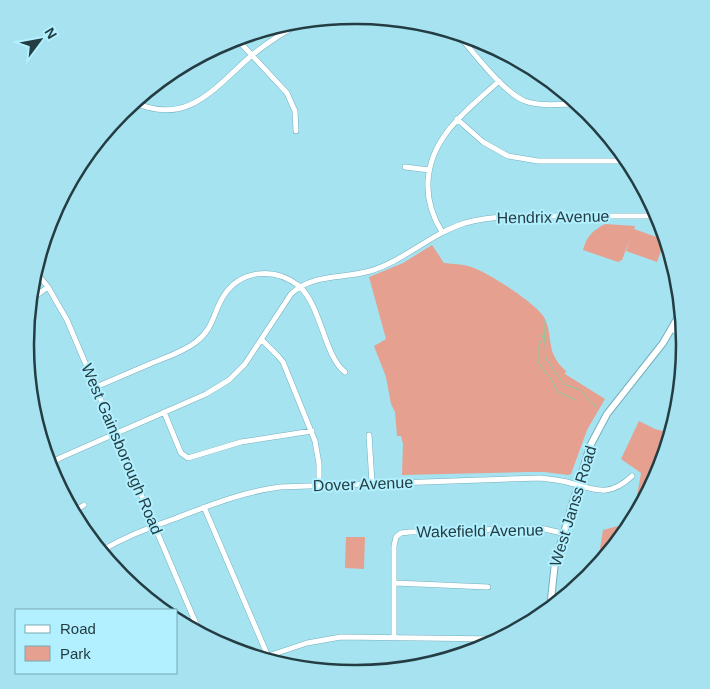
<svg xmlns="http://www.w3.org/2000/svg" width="710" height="689" viewBox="0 0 710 689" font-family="Arial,sans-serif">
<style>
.green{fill:#e5a08f}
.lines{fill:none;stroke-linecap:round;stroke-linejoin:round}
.stream{stroke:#8bcb9f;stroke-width:1}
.minor-casing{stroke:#74b0be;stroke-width:6}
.major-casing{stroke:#74b0be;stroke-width:8}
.minor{stroke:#fff;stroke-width:5}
.major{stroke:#fff;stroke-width:6}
.labels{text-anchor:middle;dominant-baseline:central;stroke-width:4;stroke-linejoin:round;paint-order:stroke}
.street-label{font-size:16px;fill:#243d43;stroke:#b2f0ff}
.rim{fill:none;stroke:#243d43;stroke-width:2.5}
</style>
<rect width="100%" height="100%" fill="#a6e3f1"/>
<path class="green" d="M605,224L635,226L634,229L665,240L657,262L626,251L631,236L622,260L618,262L583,250C587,236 592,231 605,224Z
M432,245L444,263C453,264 463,264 471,267C486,271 539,305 545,319C554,340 545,352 566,371L565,374L605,399L587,430L571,474L568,475L544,472H529L402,475L403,444L401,436H397L395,412L391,404L386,377L374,346L386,339L369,277L403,263Z
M639,421L655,429L671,433L659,471L633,519L641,473L621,459Z
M618,526L628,529L597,567L603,530Z
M346,537H365L364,569L345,568Z"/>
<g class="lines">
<path class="stream" d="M544,320V332L538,349V362L551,379L558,392L576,400
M544,330L546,359L565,385L579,389L596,407"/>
<defs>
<path id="minor" d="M457,33C471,50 505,94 525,101C541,107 562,104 579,104
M236,38L287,93L295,111L296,131
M133,102C188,127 214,88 251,56C268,42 287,30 306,20
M457,119L483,142L508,156L538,161H628
M405,167L429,170
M442,232C432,216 427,200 428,181C431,135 468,110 499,81
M35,271L48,287L67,320L200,633
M30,300L48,287
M672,329L684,336
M262,340L278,356L283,362L315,441L319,464V485
M96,387C115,379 133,371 152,363C167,357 183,352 196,342C214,328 213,313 223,297C240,269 275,267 299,286C321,305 325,358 345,372
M30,388L33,403
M164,412L181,453L188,458L241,442L312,431
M369,435L372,483
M49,464L62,457L206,394L229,380L245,364L291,294C313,273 343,279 370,271C404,261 430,234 465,223C494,215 525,216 555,216C590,216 624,216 658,216
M204,507L270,661
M73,512L84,505
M106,548L117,571
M101,551C126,536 147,529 174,519C210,505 242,492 280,487L540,478C549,479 558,480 567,482C595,490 609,498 632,476
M395,583L488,587
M394,637V546L396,537L401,533L410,532L540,528L562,533
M268,656L307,643L341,637L499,639"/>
<path id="major" d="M550,609L555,562L590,446L607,414L663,343L681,312"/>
</defs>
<use href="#minor" class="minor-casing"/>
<use href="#major" class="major-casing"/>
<use href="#minor" class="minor"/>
<use href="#major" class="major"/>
</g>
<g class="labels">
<g class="street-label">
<text transform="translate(553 217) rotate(-1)">Hendrix Avenue</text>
<text transform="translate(122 449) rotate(67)">West Gainsborough Road</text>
<text transform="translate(363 484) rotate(-2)">Dover Avenue</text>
<text transform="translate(573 506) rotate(-73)">West Janss Road</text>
<text transform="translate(480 531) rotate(-1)">Wakefield Avenue</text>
</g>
</g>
<path d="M0 0H710V689H0ZM354 24H356A320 320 0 0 1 676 344V345A320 320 0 0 1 356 665H354A320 320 0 0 1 34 345V344A320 320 0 0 1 354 24Z" fill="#a7e2f0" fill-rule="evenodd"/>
<path class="rim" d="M354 24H356A320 320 0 0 1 676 344V345A320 320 0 0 1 356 665H354A320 320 0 0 1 34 345V344A320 320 0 0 1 354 24Z"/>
<rect x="15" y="609" width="162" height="65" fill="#b2f0ff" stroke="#79a8b4"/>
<rect x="25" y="625" width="25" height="8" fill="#ffffff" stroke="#79a8b4"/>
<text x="60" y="634" font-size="15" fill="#243d43">Road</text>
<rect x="25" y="646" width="25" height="15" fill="#e5a08f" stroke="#79a8b4"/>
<text x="60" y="659" font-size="15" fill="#243d43">Park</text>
<g transform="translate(40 40) rotate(58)" stroke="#b2f0ff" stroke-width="4" paint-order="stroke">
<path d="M0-4L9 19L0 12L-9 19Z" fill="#243d43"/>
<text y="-8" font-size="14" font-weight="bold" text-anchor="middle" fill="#243d43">N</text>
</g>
</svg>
